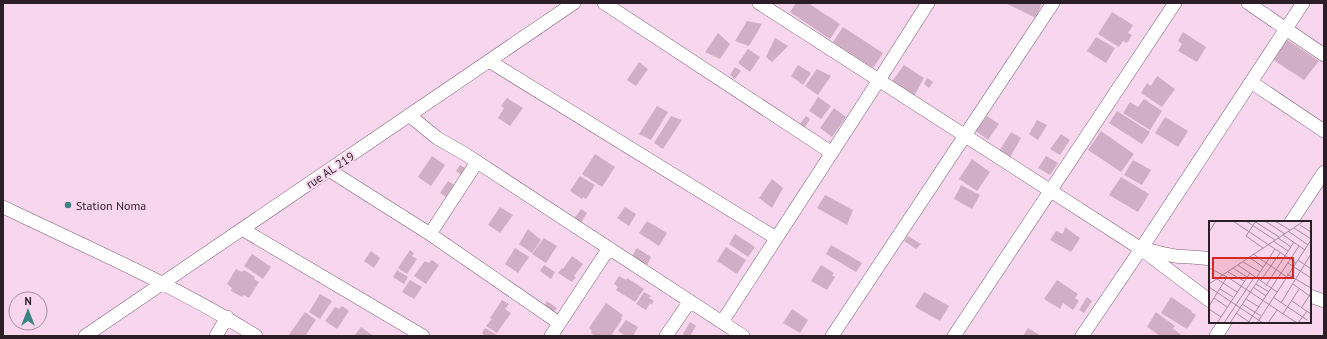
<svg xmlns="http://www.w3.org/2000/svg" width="1327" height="339" viewBox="0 0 1327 339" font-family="'PT Sans',sans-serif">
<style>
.building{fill:#d0afc6}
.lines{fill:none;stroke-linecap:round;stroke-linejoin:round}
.minor-casing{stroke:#7d5f74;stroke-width:14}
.minor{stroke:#fff;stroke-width:13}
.poi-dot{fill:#3a8383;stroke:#f8d6ee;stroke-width:1.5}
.labels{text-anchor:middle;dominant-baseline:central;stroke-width:4;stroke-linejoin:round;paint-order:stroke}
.street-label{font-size:12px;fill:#2b1e27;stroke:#f8d6ee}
.poi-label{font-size:12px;fill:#2b1e27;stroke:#f8d6ee;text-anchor:start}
.inset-road{fill:none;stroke:#a68c9e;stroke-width:1}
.view{fill:#d62828;fill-opacity:0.15;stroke:#d62828;stroke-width:2}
.inset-edge{fill:none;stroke:#2b1e27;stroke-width:2}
</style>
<rect width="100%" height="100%" fill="#f8d6ee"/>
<path class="building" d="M796,3H808L840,24L830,39L790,12Z
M1005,3H1042L1036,18Z
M1112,12L1133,25L1128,33L1132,35L1127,43L1123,41L1119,47L1098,34Z
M747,21L762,24L749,46L735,41Z
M843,27L883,53L873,68L833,42Z
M1183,32L1206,47L1197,62L1178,51L1182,44L1178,41Z
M718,33L730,44L720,59L705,52Z
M1096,37L1115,48L1106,63L1087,51Z
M775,38L788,46L772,62L766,57Z
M1286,39L1319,61L1304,80L1272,59Z
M748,49L760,57L750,72L738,63Z
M639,62L648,69L636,86L627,80Z
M798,65L811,73L803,85L791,76Z
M904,65L924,78L913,98L891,83Z
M735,67L741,71L735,79L730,75Z
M817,69L831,76L818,95L805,86Z
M1157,76L1175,89L1162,107L1141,93L1147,83L1151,86Z
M927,78L933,82L929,88L924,84Z
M818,97L831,106L821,119L809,111Z
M507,98L523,108L510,126L498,118L504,108L501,106Z
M1144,99L1162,111L1150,130L1123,113L1130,102L1138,107Z
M657,106L668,112L651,140L639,134Z
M834,108L846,117L832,137L820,128Z
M1117,111L1150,132L1142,144L1109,123Z
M671,116L682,120L663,149L654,143Z
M806,116L810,119L805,127L800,124Z
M987,116L999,124L988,140L976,131Z
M1165,117L1188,131L1178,147L1155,133Z
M1037,120L1047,125L1038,140L1029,134Z
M1101,131L1134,154L1121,172L1088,150Z
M1011,132L1021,138L1009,159L998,153Z
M1061,134L1070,140L1060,155L1050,149Z
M595,154L615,167L602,187L582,174Z
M432,156L445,165L431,186L418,177Z
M1046,156L1058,163L1050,175L1038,168Z
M972,159L990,172L977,191L959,179Z
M1133,160L1151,170L1142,185L1124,175Z
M460,165L465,168L461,175L456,171Z
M580,176L595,185L586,199L583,197L582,199L570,191Z
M1121,177L1149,194L1138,212L1109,195Z
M772,179L783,188L772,208L759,198Z
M448,181L454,185L446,197L440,193Z
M961,185L980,195L972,209L954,199Z
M825,195L853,210L847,225L817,208Z
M500,207L513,215L500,233L488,225Z
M625,207L636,214L629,226L617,218Z
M581,209L587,213L580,224L573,220Z
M647,221L667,233L659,246L639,233Z
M1065,227L1080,238L1071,252L1050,240L1056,231L1063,234Z
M528,229L541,240L532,253L519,244Z
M735,234L755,247L748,257L729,244Z
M908,236L921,244L916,249L904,241Z
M544,238L557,246L546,263L532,254Z
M831,245L862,263L856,272L826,254Z
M726,247L746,260L737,274L717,261Z
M515,248L529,257L518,273L505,264Z
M637,248L651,257L646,267L631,258Z
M410,250L414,253L412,256L417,259L407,274L398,268Z
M371,251L380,258L374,268L364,261Z
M252,254L271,267L263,279L244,266Z
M572,256L583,264L574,276L576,277L572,282L558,273L562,268L563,269Z
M432,260L439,265L426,284L414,276L425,261L429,263Z
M544,265L555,272L551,279L540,271Z
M821,265L834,273L832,275L835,277L827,290L811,281Z
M236,269L242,272L244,270L255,277L254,279L259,282L249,298L244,295L242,297L231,291L232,288L227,284Z
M397,270L408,277L404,284L393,277Z
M619,276L626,280L627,278L644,289L635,302L616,290L618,287L614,284Z
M410,280L422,287L414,299L402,292Z
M1057,280L1078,294L1075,298L1079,301L1073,310L1063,303L1060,309L1044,299Z
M644,292L651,296L649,298L654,301L651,305L650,303L646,310L636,304Z
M924,292L949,306L940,321L915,307Z
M320,294L332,301L320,319L309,312Z
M1087,297L1092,301L1084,313L1079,310Z
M1171,297L1192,311L1191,312L1196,315L1187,329L1161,313Z
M502,300L509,304L505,309L511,313L497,333L486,326L492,319L490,318Z
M547,301L557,308L554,312L544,306Z
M606,303L623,315L621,318L622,319L611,336H595L591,333L592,331L589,328Z
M342,306L349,311L337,329L325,321L335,307L339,309Z
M792,309L808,320L800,333L783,323Z
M305,312L316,320L305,336H288Z
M1156,312L1175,326L1172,330L1174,329L1182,336H1160L1147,327Z
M626,320L638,327L633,336H626L618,331Z
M690,322L696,326L690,336H686L683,334Z
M361,327L372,335L371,336H354Z
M485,328L497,335L496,336H485L482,333Z
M1028,328L1041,336H1023Z"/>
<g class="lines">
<defs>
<path id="minor" d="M604,3L832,153
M759,3L1141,249L1210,301
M1248,3L1324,55
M489,61L776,238
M1251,82L1324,131
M409,115L437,138L465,154L743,336
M329,170L430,234L559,323
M3,207C89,248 176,286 256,336
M1291,222L1324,172
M242,229L423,336
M430,234L477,162
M1143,249C1154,251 1164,254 1175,256C1186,257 1198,257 1210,259
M1310,296L1324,301
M722,322L879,80L928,3
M85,336L574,3
M216,336L227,317
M551,336L609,248
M666,336L690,301
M832,336L1053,3
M954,336L1175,3
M1082,336L1141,249L1303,3
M1216,336L1225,322"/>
</defs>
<use href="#minor" class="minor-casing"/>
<use href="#minor" class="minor"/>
</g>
<circle class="poi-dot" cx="68" cy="205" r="4"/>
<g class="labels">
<g class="street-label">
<text transform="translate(330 170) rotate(-34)">rue AL 219</text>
</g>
<g class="poi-label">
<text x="76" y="205">Station Noma</text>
</g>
</g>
<g transform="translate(1209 221)">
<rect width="102" height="102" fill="#f8d6ee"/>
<path class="inset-road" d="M24,0L87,42M37,0L66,19M45,0L70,16M47,0L37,15L54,27M56,0L76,13M66,0L81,9M91,4L102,11M85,7L102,18M79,10L99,24M0,11L7,0M74,14L96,29M69,17L82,26M64,20L79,30M44,33L78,56M40,36L54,46M89,39L102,48M34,41L51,51M79,42L102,57M29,44L68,71M0,47L20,57L88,102M24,47L38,56M19,51L35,60M78,53L102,67M48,56L66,28M8,58L28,71M52,59L71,32M0,63L95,0M47,63L60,71M58,63L85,21M84,63L102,76M0,66L54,102M44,66L57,75M11,68L24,76M64,76L98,99M5,77L18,86M37,78L50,86M83,80L102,93M72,82L102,33M33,83L52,95M0,85L18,56M93,86L102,72M0,88L12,96M27,92L40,101M74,93L90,68M8,102L41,52M15,102L46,55M21,102L50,58M39,102L90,25M48,102L102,19M59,102L68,89M89,102L98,90"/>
<path class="view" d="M4,37H84V57H4Z"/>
<rect width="102" height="102" class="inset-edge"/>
</g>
<rect width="1327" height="339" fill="none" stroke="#2b1e27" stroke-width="8"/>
<g transform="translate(28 311)"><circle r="19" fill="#f8d6ee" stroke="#a68c9e"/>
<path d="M0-3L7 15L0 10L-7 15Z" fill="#3a8383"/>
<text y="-6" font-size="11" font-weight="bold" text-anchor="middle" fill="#2b1e27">N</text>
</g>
</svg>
